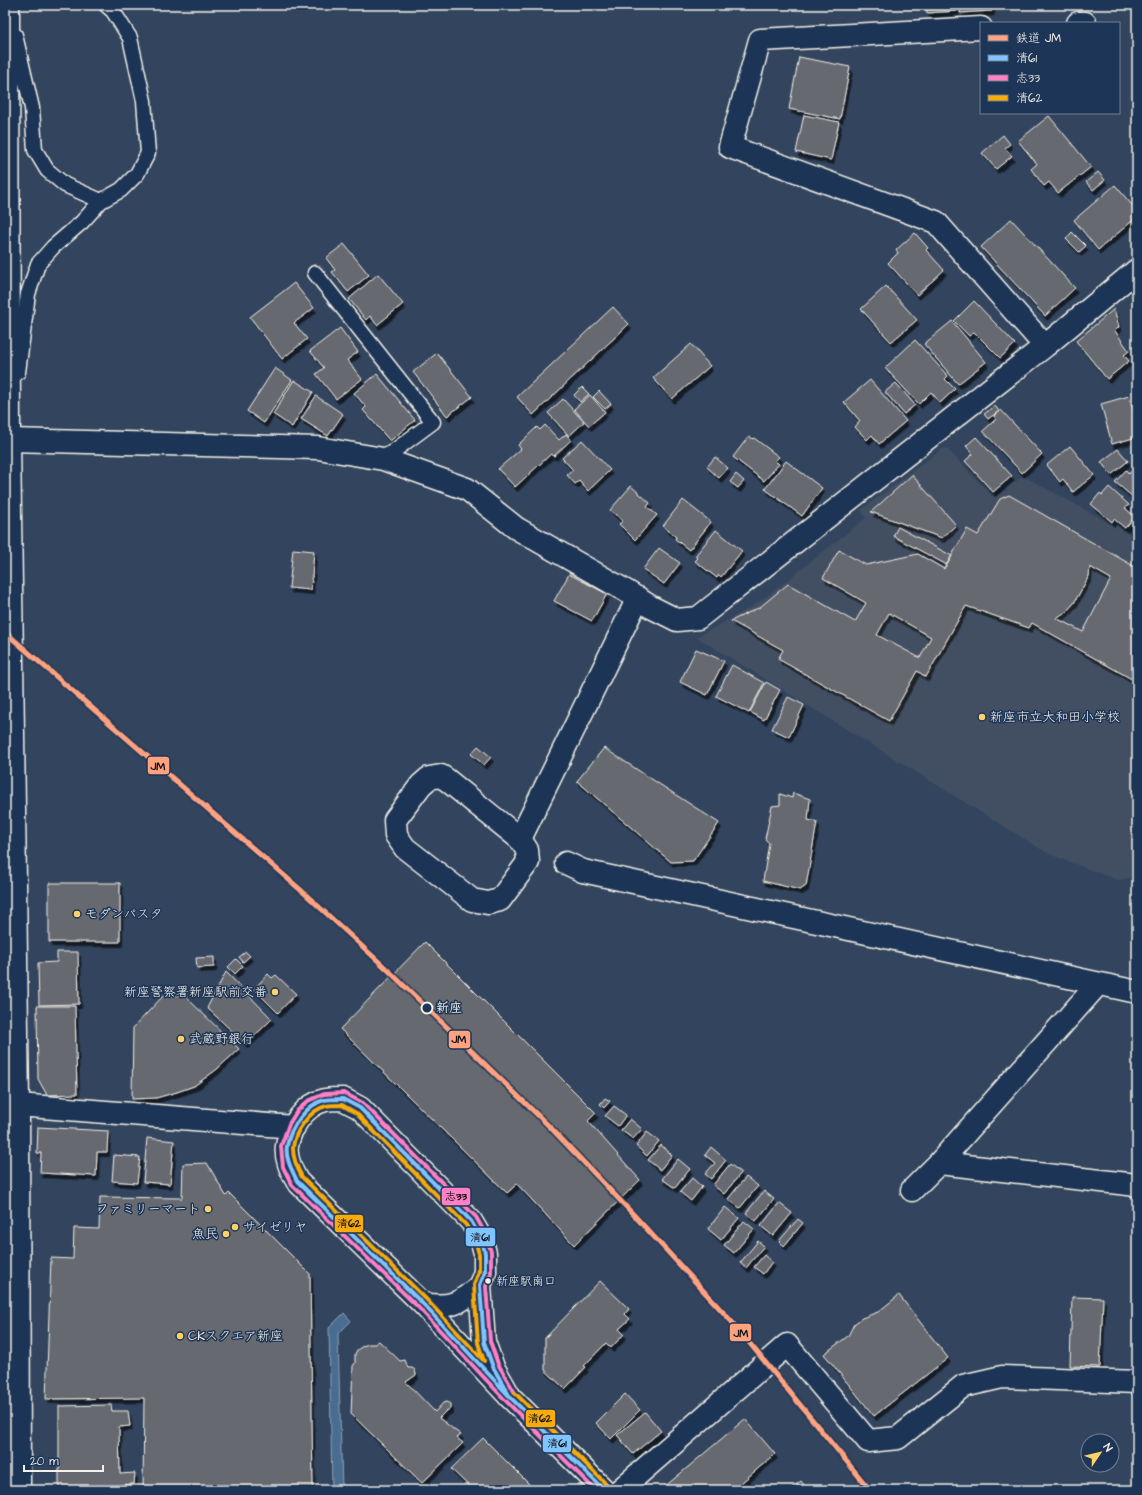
<svg xmlns="http://www.w3.org/2000/svg" width="1142" height="1495" viewBox="0 0 1142 1495" font-family="'Architects Daughter','Klee One',sans-serif">
<style>
.built{fill:#425063}
.water{fill:#496d91;stroke:#8da2b4}
.building{fill:#666970;stroke:#f4f1e8;fill-rule:evenodd;filter:url(#shadow)}
.lines{fill:none;stroke-linecap:round;stroke-linejoin:round}
.service-casing{stroke:#f4f1e8;stroke-width:17}
.minor-casing{stroke:#f4f1e8;stroke-width:25}
.tertiary-casing{stroke:#f4f1e8;stroke-width:25}
.trunk-casing{stroke:#f4f1e8;stroke-width:25}
.service{stroke:#1d3557;stroke-width:14}
.minor{stroke:#1d3557;stroke-width:22}
.tertiary{stroke:#1d3557;stroke-width:22}
.trunk{stroke:#1d3557;stroke-width:22}
.bus-1-casing{stroke:#1d3557;stroke-width:7}
.bus-2-casing{stroke:#1d3557;stroke-width:7}
.bus-3-casing{stroke:#1d3557;stroke-width:7}
.bus-1{stroke:#80c4ff;stroke-width:4}
.bus-2{stroke:#ff80c5;stroke-width:4}
.bus-3{stroke:#f8ab0d;stroke-width:4}
.rail-1-casing{stroke:#1d3557;stroke-width:8}
.rail-1{stroke:#ffa280;stroke-width:5}
.poi-dot{fill:#ffd166;stroke:#1d3557;stroke-width:1.5}
.stop-dot{fill:#1d3557;stroke:#f4f1e8;stroke-width:2}
.bus-dot{fill:#f4f1e8;stroke:#1d3557;stroke-width:1.5}
.labels{text-anchor:middle;dominant-baseline:central;stroke-width:3;stroke-linejoin:round;paint-order:stroke}
.bus-label{font-size:12px;fill:#f4f1e8;stroke:#1d3557;text-anchor:start}
.poi-label{font-size:13px;fill:#f4f1e8;stroke:#1d3557;text-anchor:start}
.stop-label{font-size:13px;font-weight:bold;fill:#f4f1e8;stroke:#1d3557;text-anchor:start}
.line-badge{stroke:#1d3557;stroke-width:1.5}
.pale-badge-label{font-size:11px;text-anchor:middle;font-weight:bold;fill:#111}
</style>
<defs>
<filter id="shadow"><feDropShadow dx="2.5" dy="4.5" stdDeviation="0" flood-color="#0009"/></filter>
</defs>
<rect width="100%" height="100%" fill="#33455e"/>
<filter id="ink" filterUnits="userSpaceOnUse"><feTurbulence type="fractalNoise" baseFrequency=".025" numOctaves="2"/><feDisplacementMap in="SourceGraphic" scale="8" xChannelSelector="R" yChannelSelector="G"/><feConvolveMatrix kernelMatrix="1 2 1 2 8 2 1 2 1" color-interpolation-filters="sRGB"/></filter>
<g filter="url(#ink)">
<path class="built" d="M945,447L994,498L1023,476L1137,538V877L1118,880L1049,854L697,637L750,608L775,590L866,518L861,510Z"/>
<path class="water" d="M344,1313L351,1321L338,1334L342,1490H332L329,1328Z"/>
<path class="building" d="M926,5H956L957,11L927,13Z
M960,5H992V11L960,13Z
M799,57L850,67L840,119L789,109Z
M804,115L839,122L831,160L796,152Z
M1049,116L1091,167L1058,193L1049,182L1044,186L1031,169L1037,164L1018,141Z
M1003,135L1010,144L1005,148L1012,156L996,169L982,153Z
M1098,172L1105,180L1093,190L1086,182Z
M1115,185L1137,211V217L1098,250L1074,220Z
M1011,219L1075,288L1045,316L981,247Z
M1072,232L1086,246L1079,252L1066,239Z
M915,233L928,248L926,250L944,270L917,295L888,263L898,253L896,250Z
M344,244L369,275L348,292L332,272L335,270L326,258Z
M378,274L403,304L377,325L370,316L366,320L349,299Z
M294,283L314,308L294,323L307,339L282,359L250,317Z
M886,286L917,320L891,342L861,309Z
M974,301L1015,344L1000,358L974,332L969,336L954,321Z
M613,307L629,324L533,415L517,397Z
M1114,309L1119,327L1115,331L1129,351L1124,355L1129,361L1107,379L1076,341Z
M952,321L986,362L958,384L924,344Z
M340,328L358,352L347,360L362,379L336,399L316,374L324,368L310,351Z
M915,340L948,376L945,379L955,389L940,403L931,392L919,404L885,368Z
M691,344L710,366L672,399L653,378Z
M437,353L472,397L447,416L413,372Z
M275,368L292,380L264,423L247,411Z
M377,374L415,420L390,441L363,410L366,407L354,393Z
M294,380L313,392L292,427L273,414Z
M870,380L906,421L879,444L872,435L867,440L855,427L860,421L844,402Z
M896,383L915,405L904,414L885,392Z
M582,387L589,394L580,402L574,395Z
M599,391L611,404L605,409L593,397Z
M590,395L605,412L589,426L574,409Z
M316,396L343,414L328,436L301,419Z
M1129,396L1137,425V437L1112,444L1101,404Z
M563,399L584,422L569,436L548,413Z
M995,406L999,411L988,419L984,414Z
M1001,410L1042,454L1022,473L983,431L996,419L994,416Z
M545,425L559,440L566,434L571,440L554,456L551,454L515,487L498,469L521,449L518,445L537,427L540,430Z
M749,436L753,439L754,438L779,457L775,461L779,464L764,481L733,457Z
M976,437L1012,476L993,492L965,461L973,454L966,446Z
M582,440L610,470L588,491L579,481L575,484L567,475L573,470L562,458Z
M1070,446L1094,475L1073,492L1063,479L1060,482L1047,465Z
M1118,449L1128,461L1111,475L1101,462Z
M715,457L728,468L719,478L707,467Z
M786,461L822,488L802,516L765,489Z
M1136,466L1137,494L1134,498L1115,482L1126,470L1129,474Z
M736,474L744,481L738,488L730,482Z
M912,475L956,525L942,538L871,512Z
M631,486L650,503L647,507L657,515L635,540L619,524L623,521L610,510Z
M1109,487L1129,505L1125,508L1135,517L1125,528L1114,519L1112,522L1091,504L1100,493L1102,495Z
M1009,495L1137,568V682L1032,623L1029,628L966,606L926,677L917,671L889,721L778,659L783,650L731,621L760,607L788,584L855,622L866,603L823,578L839,550L866,565L918,554L944,569L967,529L978,535L1000,499ZM1090,567L1111,579L1083,632L1056,618L1066,612L1074,603L1089,576ZM889,613L931,637L920,658L877,635Z
M683,500L711,522L689,550L675,539L676,537L663,526Z
M898,527L952,556L947,565L893,536Z
M716,530L742,551L721,577L719,575L717,578L695,561L698,558L695,556Z
M659,548L680,563L664,584L643,569Z
M293,549L314,551L311,590L289,588Z
M569,574L607,594L592,621L554,601Z
M696,649L724,661L707,695L680,682Z
M732,665L764,683L749,713L716,696Z
M766,682L780,690L764,720L750,712Z
M788,697L804,705L789,737L772,729Z
M478,746L491,757L484,765L471,754Z
M604,748L719,823L693,861L671,862L577,781Z
M793,793L810,799L808,820L817,822L806,886L800,890L763,881L769,843L765,839L772,806L780,805V794L792,798Z
M49,883H120V942H49Z
M425,942L596,1113L588,1121L640,1180L574,1245L517,1184L507,1193L340,1029Z
M57,952H78L79,1004L39,1005L38,963L57,962Z
M246,952L250,956L243,962L239,957Z
M214,957V967L197,968L196,958Z
M236,959L243,966L235,974L228,967Z
M226,972L272,1019L246,1044L207,1008Z
M268,974L272,978L276,975L296,994L278,1013L254,989Z
M164,995H184L239,1049L216,1070L194,1086L177,1092L156,1098L132,1099L133,1028Z
M37,1006H75L77,1094L47,1095L38,1079Z
M605,1098L610,1101L604,1108L600,1104Z
M614,1106L626,1115L618,1126L605,1116Z
M630,1119L642,1129L633,1139L621,1130Z
M38,1127L108,1131L107,1152H97L96,1176L40,1173L41,1153H37Z
M647,1132L659,1141L647,1156L636,1146Z
M147,1138L174,1141L170,1184L143,1182Z
M661,1145L672,1155L660,1170L648,1160Z
M711,1147L726,1160L711,1179L705,1174L715,1163L705,1155Z
M114,1155L140,1157L137,1183L112,1181Z
M678,1159L690,1169L675,1188L662,1179Z
M207,1163L226,1196L229,1193L310,1274L313,1490H143L144,1398L46,1399L51,1258L73,1259L74,1228L99,1229L100,1197L182,1198L183,1164Z
M730,1164L741,1173L724,1194L713,1185Z
M746,1177L758,1186L740,1208L728,1199Z
M692,1178L702,1187L691,1201L680,1192Z
M764,1191L774,1199L756,1221L746,1213Z
M779,1203L792,1213L773,1236L761,1226Z
M725,1207L739,1218L721,1240L708,1229Z
M798,1219L803,1223L784,1246L779,1241Z
M744,1221L754,1229L734,1253L724,1245Z
M758,1241L764,1246L746,1268L740,1263Z
M764,1255L772,1262L763,1274L754,1267Z
M600,1281L629,1309L625,1314L630,1319L619,1329L624,1334L611,1348L606,1343L584,1366L586,1367L565,1389L545,1370V1338Z
M899,1295L948,1358L874,1416L824,1354L848,1336L854,1324L862,1318L878,1312Z
M1072,1297L1103,1298L1100,1367L1070,1366Z
M379,1341L400,1361L405,1360L408,1368H412L415,1370L416,1375L406,1382L435,1412L443,1403L447,1402L450,1404V1409L446,1411L439,1418L461,1435L457,1438L463,1443L422,1483L351,1414L353,1366L355,1363V1354L357,1350L363,1346L368,1344H375Z
M625,1394L640,1410L611,1439L596,1423Z
M111,1405L112,1411H128L130,1426L119,1427L120,1474L135,1473L134,1484L121,1485V1490H59V1406Z
M645,1412L661,1431L633,1454L617,1435Z
M745,1419L775,1454L733,1490H663L662,1489Z
M483,1438L529,1484L527,1487L530,1490H473L451,1469Z
M801,1481L808,1490H789Z"/>
<g class="lines">
<defs>
<path id="service" d="M15,35L32,108L35,150L47,170L65,185L101,201
M315,273L433,422L383,459
M18,372L28,294L38,264L53,247L82,222L101,201L121,190L137,174L148,153L144,101L130,38L113,11L106,5"/>
<path id="minor" d="M1078,23H1085
M981,28L760,40L730,147L936,222L1045,346
M9,440L318,448L383,459L467,489L516,528L626,591L651,607L677,620L698,618L1045,346L1137,270
M441,776L447,780L520,839L527,850L528,862L500,900L488,903L472,900L405,848L396,835L395,820L421,785L429,778Z
M520,839L638,598
M566,863L583,871
M343,1099L360,1108L471,1221L481,1238L485,1253V1272L480,1285L484,1342L493,1367L510,1397L422,1303L297,1181C291,1170 285,1158 287,1146C290,1126 305,1105 325,1100C330,1099 337,1099 343,1099Z
M18,1105L294,1127
M939,1163L1137,1185
M912,1190L939,1163L1098,984
M422,1303C448,1310 462,1303 480,1285
M620,1490L787,1345L868,1441L898,1438L963,1386L1002,1377L1137,1382"/>
<path id="tertiary" d="M583,871L1137,992
M510,1397L604,1490"/>
<path id="trunk" d="M8,5L9,440L18,1105L19,1490"/>
</defs>
<use href="#service" class="service-casing"/>
<use href="#minor" class="minor-casing"/>
<use href="#tertiary" class="tertiary-casing"/>
<use href="#trunk" class="trunk-casing"/>
<use href="#service" class="service"/>
<use href="#minor" class="minor"/>
<use href="#tertiary" class="tertiary"/>
<use href="#trunk" class="trunk"/>
<defs>
<path id="bus-1" d="M343,1099L360,1108L471,1221L481,1238L485,1253V1272L480,1285L484,1342L493,1367L510,1397L422,1303L297,1181C292,1170 285,1158 287,1146C290,1128 306,1105 324,1100C330,1099 337,1099 343,1099Z
M510,1397L604,1490"/>
<path id="bus-2" d="M515,1393L498,1364L490,1341L486,1286L491,1273V1252L486,1235L476,1217L363,1103L344,1093L324,1094L308,1101L297,1111L289,1124L281,1146L283,1167L292,1185L418,1307L506,1401L595,1490"/>
<path id="bus-3" d="M342,1105L356,1113L466,1225L475,1240L479,1254V1271L474,1285L478,1343L484,1361L426,1299L302,1177C297,1168 293,1159 293,1148C294,1132 310,1110 326,1106C331,1105 337,1105 342,1105Z
M515,1393L608,1486"/>
</defs>
<use href="#bus-1" class="bus-1-casing"/>
<use href="#bus-2" class="bus-2-casing"/>
<use href="#bus-3" class="bus-3-casing"/>
<use href="#bus-1" class="bus-1"/>
<use href="#bus-2" class="bus-2"/>
<use href="#bus-3" class="bus-3"/>
<defs>
<path id="rail-1" d="M5,632L303,892L389,971L551,1128L633,1214L733,1323L870,1490"/>
</defs>
<use href="#rail-1" class="rail-1-casing"/>
<use href="#rail-1" class="rail-1"/>
</g>
</g>
<g class="poi-dot">
<circle cx="982" cy="717" r="4"/>
<circle cx="77" cy="914" r="4"/>
<circle cx="275" cy="992" r="4"/>
<circle cx="181" cy="1039" r="4"/>
<circle cx="208" cy="1209" r="4"/>
<circle cx="235" cy="1227" r="4"/>
<circle cx="226" cy="1234" r="4"/>
<circle cx="180" cy="1336" r="4"/>
</g>
<circle class="stop-dot" cx="427" cy="1008" r="5.5"/>
<circle class="bus-dot" cx="488" cy="1281" r="3.5"/>
<g class="labels">
<g class="bus-label">
<text x="496" y="1281">新座駅南口</text>
</g>
<g class="poi-label">
<text x="990" y="717">新座市立大和田小学校</text>
<text x="85" y="914">モダンパスタ</text>
<text x="267" y="992" text-anchor="end">新座警察署新座駅前交番</text>
<text x="189" y="1039">武蔵野銀行</text>
<text x="200" y="1209" text-anchor="end">ファミリーマート</text>
<text x="243" y="1227">サイゼリヤ</text>
<text x="218" y="1234" text-anchor="end">魚民</text>
<text x="188" y="1336">CKスクエア新座</text>
</g>
<g class="stop-label">
<text x="436" y="1008">新座</text>
</g>
</g>
<g class="line-badge">
<rect x="147" y="756" width="23" height="19" rx="4" fill="#ffa280"/>
<rect x="448" y="1030" width="23" height="19" rx="4" fill="#ffa280"/>
<rect x="441" y="1187" width="30" height="19" rx="4" fill="#ff80c5"/>
<rect x="334" y="1214" width="30" height="19" rx="4" fill="#f8ab0d"/>
<rect x="465" y="1227" width="31" height="20" rx="4" fill="#80c4ff"/>
<rect x="729" y="1323" width="23" height="19" rx="4" fill="#ffa280"/>
<rect x="525" y="1409" width="31" height="19" rx="4" fill="#f8ab0d"/>
<rect x="542" y="1434" width="30" height="19" rx="4" fill="#80c4ff"/>
</g>
<g class="pale-badge-label">
<text x="158" y="770">JM</text>
<text x="459" y="1043">JM</text>
<text x="456" y="1200">志33</text>
<text x="349" y="1227">清62</text>
<text x="480" y="1241">清61</text>
<text x="741" y="1337">JM</text>
<text x="540" y="1422">清62</text>
<text x="557" y="1447">清61</text>
</g>
<rect width="1142" height="1495" fill="none" stroke="#1d3557" stroke-width="20"/>
<rect x="10" y="10" width="1122" height="1475" fill="none" stroke="#f4f1e8" stroke-width="1.5" filter="url(#ink)"/>
<rect x="980" y="22" width="140" height="92" fill="#1d3557" stroke="#738091"/>
<rect x="988" y="35" width="20" height="6" fill="#ffa280" stroke="#738091"/>
<text x="1016" y="42" font-size="12" fill="#f4f1e8">鉄道 JM</text>
<rect x="988" y="55" width="20" height="6" fill="#80c4ff" stroke="#738091"/>
<text x="1016" y="62" font-size="12" fill="#f4f1e8">清61</text>
<rect x="988" y="75" width="20" height="6" fill="#ff80c5" stroke="#738091"/>
<text x="1016" y="82" font-size="12" fill="#f4f1e8">志33</text>
<rect x="988" y="95" width="20" height="6" fill="#f8ab0d" stroke="#738091"/>
<text x="1016" y="102" font-size="12" fill="#f4f1e8">清62</text>
<g transform="translate(1100 1453) rotate(55)"><circle r="19" fill="#1d3557" stroke="#738091"/>
<path d="M0-3L7 15L0 10L-7 15Z" fill="#ffd166"/>
<text y="-6" font-size="11" font-weight="bold" text-anchor="middle" fill="#f4f1e8">N</text>
</g>
<path d="M24 1465v6h79v-6" fill="none" stroke="#f4f1e8" stroke-width="2"/>
<text x="30" y="1465" font-size="12" fill="#f4f1e8" stroke="#1d3557" stroke-width="3" paint-order="stroke">20 m</text>
</svg>
